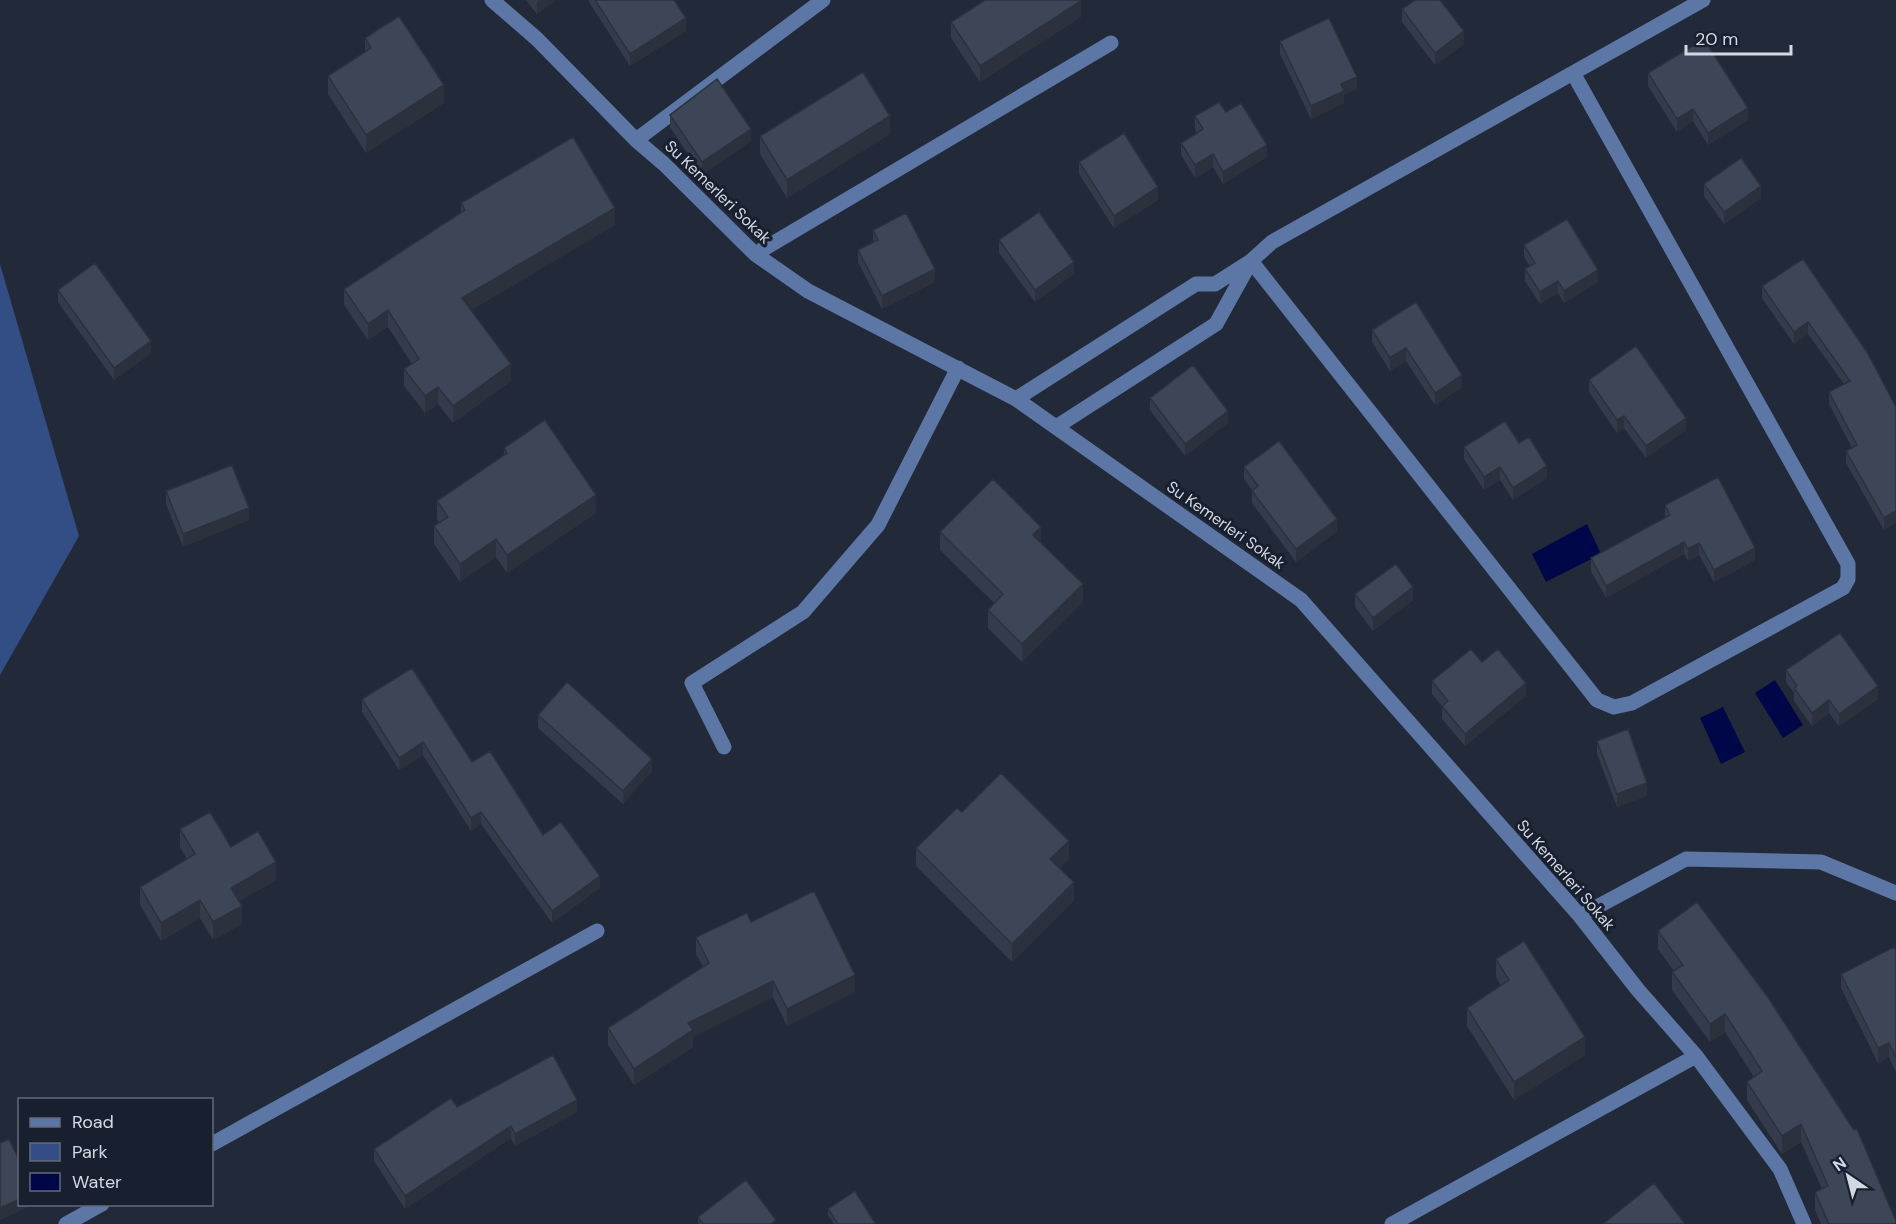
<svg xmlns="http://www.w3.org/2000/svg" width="1896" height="1224" viewBox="0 0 1896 1224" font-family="'DM Sans',sans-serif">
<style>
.green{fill:#324e85}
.water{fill:#000748}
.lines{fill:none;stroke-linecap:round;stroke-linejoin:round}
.minor{stroke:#5c76a6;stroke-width:15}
.wall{fill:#343c4b}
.shaded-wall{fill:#2b313d}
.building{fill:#3d4657;stroke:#2b313d;stroke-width:1.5}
.labels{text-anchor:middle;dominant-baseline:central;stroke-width:6;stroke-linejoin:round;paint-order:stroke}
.street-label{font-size:16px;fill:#d3d9e3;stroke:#18202f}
</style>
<rect width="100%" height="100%" fill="#222a39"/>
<path class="green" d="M0,264L79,536L0,675Z"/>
<path class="water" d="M1587,524L1601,554L1546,582L1532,554Z
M1775,680L1803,725L1783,738L1755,693Z
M1723,707L1745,752L1721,764L1700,718Z"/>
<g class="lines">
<path class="minor" d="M492,0L537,39L636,140L664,164L755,254L808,291L1016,399L1301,600L1580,916L1638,990L1696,1056L1780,1169L1804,1224
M636,140L823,0
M755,254L1111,43
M1016,399L1196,284H1215L1251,261L1272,242L1703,0
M1056,427L1216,324L1251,261L1597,700L1614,707L1632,703L1843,588L1848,579V564L1573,73
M724,747L692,683L803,612L878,525L958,368
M1580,916L1686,859L1821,862L1896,893
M212,1144L597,931
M66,1224L102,1204
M1392,1224L1696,1056"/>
</g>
<path class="wall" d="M526,0H556L537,14Z
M589,0H674L686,31L630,66L589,2Z
M1402,9L1464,44L1435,65L1402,22Z
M1081,17L980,82L951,38V22Z
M365,38L444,103L366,153L328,94V76L365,53Z
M1280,41L1357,89L1344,95V103L1311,119L1280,54Z
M1648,73L1748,120L1708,145L1693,121L1677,132L1648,86Z
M1226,112L1267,157L1223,184L1213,167L1195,178L1181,155V143L1197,133L1195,129V116Z
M670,115L751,141L702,175L670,127Z
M890,134L787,198L760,154V136Z
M1079,162L1158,200L1114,228L1079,174Z
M1704,184L1761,198L1724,224L1704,196Z
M461,203L615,225L471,310L511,381L453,423L438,404L425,413L404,386V369L412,364L388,327L368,340L344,305V289L461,212Z
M873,230L935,282L882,309L858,262V250L873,243Z
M999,240L1074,274L1035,302L999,253Z
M1524,245L1598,282L1564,303L1558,293L1540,304L1525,281V269L1530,266L1524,257Z
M1803,259L1896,407L1884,530L1846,463V451L1852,448L1829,404V392L1844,384L1808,334L1794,344L1762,298V286Z
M58,290L151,353L114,380L58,302Z
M1416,302L1462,387L1435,405L1406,361L1390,371L1372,342V330Z
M1589,380L1686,430L1646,458L1624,428L1617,433L1589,392Z
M1150,398L1228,423L1185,456L1150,410Z
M1519,443L1547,478L1513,500L1500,480L1484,490L1464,459V447Z
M504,448L596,513L507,573L496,557L460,582L434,544V526L439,522L437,519V501L504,456Z
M1244,467L1337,531L1296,562L1252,503V490L1244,479Z
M166,491L249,520L183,547L166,504Z
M1665,505L1755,560L1714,582L1699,555L1688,561L1684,554L1606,598L1591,571V558L1665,518Z
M940,532L1041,542L1083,602L1022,662L988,628V610L994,603L940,550Z
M1355,594L1413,600L1373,631L1355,607Z
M1482,662L1526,696L1465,746L1442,719V706L1432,694V681Z
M1786,670L1878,699L1839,726L1829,713L1812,726L1794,701V693L1786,682Z
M362,699L472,762L543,835L600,888L552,923L481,824L471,831L423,755L399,770L362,712Z
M538,715L652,771L623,804L538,728Z
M1597,741L1647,796L1617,807L1597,754Z
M962,812L1069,859L1059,868L1074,900L1012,962L916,866V848Z
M180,829L231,847L276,880L239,901L242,924L213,940L200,918L161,941L140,905V887L187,859L180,847Z
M751,922L855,992L787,1026L773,997L693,1037V1047L634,1085L608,1045V1028L703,967L696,954V937Z
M1658,931L1896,1224H1821L1815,1210V1192L1822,1189L1801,1142L1782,1154L1747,1100V1082L1754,1077L1725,1032L1710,1042L1672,990V972L1674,971L1658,949Z
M1896,951V1072L1889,1057L1878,1063L1841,988V974Z
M1496,959L1585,1055L1514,1100L1467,1026V1008L1501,986L1496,977Z
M457,1107L577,1112L515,1146L511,1138L405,1209L374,1161V1149Z
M828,1209L875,1224H834L828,1215Z
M698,1217L776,1224H698Z"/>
<path class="shaded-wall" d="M540,0H556L537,14V2Z
M1081,1V17L980,82V66Z
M686,18V31L630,66V54Z
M1464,31V44L1435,65V53Z
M1357,77V89L1344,95V103L1311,119V106L1341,84Z
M444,85V103L366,153V135Z
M1748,108V120L1708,145V133Z
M1693,109V121L1677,132V119Z
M890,116V134L787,198V180Z
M751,129V141L702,175V162Z
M1267,145V157L1223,184V172Z
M1213,154V167L1195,178V165Z
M1761,186V198L1724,224V212Z
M1158,187V200L1114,228V216Z
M615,208V225L462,315V298Z
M1074,262V274L1035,302V290Z
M935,269V282L882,309V296Z
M1598,270V282L1564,303V291Z
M1558,281V293L1540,304V292Z
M388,310V327L368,340V324Z
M1808,322V334L1794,344V332Z
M151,341V353L114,380V368Z
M1406,348V361L1390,371V358Z
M511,364V381L453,423V406Z
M1462,375V387L1435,405V393Z
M438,387V404L425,413V396Z
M1228,411V423L1185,456V444Z
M1624,416V428L1617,433V420Z
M1686,418V430L1646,458V446Z
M1547,466V478L1513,500V488Z
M1500,467V480L1484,490V477Z
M596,495V513L507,573V555Z
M249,508V520L183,547V534Z
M1896,511V523L1884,530V518Z
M1337,519V531L1296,562V549Z
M1041,527V545L1033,535Z
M496,539V557L460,582V564Z
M1684,542V554L1606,598V586Z
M1699,543V555L1688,561V549Z
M1755,548V560L1714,582V570Z
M1083,584V602L1022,662V644Z
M1413,587V600L1373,631V618Z
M1526,683V696L1465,746V734Z
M1878,686V699L1839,726V714Z
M1829,700V713L1812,726V713Z
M423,742V755L399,770V758Z
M652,759V771L623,804V791Z
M1647,783V796L1617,807V794Z
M481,812V824L471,831V818Z
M1069,841V859L1050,877V859Z
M276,862V880L231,906V888Z
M600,876V888L552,923V911Z
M1074,882V900L1012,962V944Z
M200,900V918L161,941V923Z
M242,906V924L213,940V922Z
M855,975V992L787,1026V1009Z
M773,981V997L693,1037V1047L634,1085V1069L688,1023Z
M1725,1014V1032L1710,1042V1024Z
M1585,1037V1055L1514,1100V1082Z
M1889,1043V1057L1878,1063V1048Z
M577,1100V1112L515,1146V1134Z
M1801,1124V1142L1782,1154V1136Z
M511,1126V1138L405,1209V1196Z
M20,1199V1204H33V1205L0,1220V1208Z"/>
<path class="building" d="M595,0H674L686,18L630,54Z
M985,0H1080L1081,1L980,66L951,22Z
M1415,0H1440L1464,31L1435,53L1402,9Z
M399,16L444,85L366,135L328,76L371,48L365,38Z
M1329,18L1357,77L1341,84L1344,91L1311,106L1280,41Z
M1704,39L1748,108L1708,133L1693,109L1677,119L1648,73Z
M863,72L890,116L787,180L760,136Z
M717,79L751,129L702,162L670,115Z
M1219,102L1226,112L1241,103L1267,145L1223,172L1213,154L1195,165L1181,143L1203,129L1195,116Z
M1124,133L1158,187L1114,216L1079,162Z
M573,137L615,208L462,298L511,364L453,406L438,387L425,396L404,369L419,359L388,310L368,324L344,289L465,210L461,203Z
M1741,158L1761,186L1724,212L1704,184Z
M1039,212L1074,262L1035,290L999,240Z
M906,213L935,269L882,296L858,250L878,240L873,230Z
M1567,219L1598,270L1564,291L1558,281L1540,292L1525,269L1535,263L1524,245Z
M1803,259L1867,352L1896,407V511L1884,518L1846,451L1857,445L1829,392L1850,381L1808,322L1794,332L1762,286Z
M95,263L151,341L114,368L58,290Z
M1416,302L1462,375L1435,393L1406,348L1390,358L1372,330Z
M1636,346L1686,418L1646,446L1624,416L1617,420L1589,380Z
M1193,365L1228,411L1185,444L1150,398Z
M545,420L596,495L507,555L496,539L460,564L434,526L448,517L437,501L507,453L504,448Z
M1505,421L1519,443L1529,437L1547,466L1513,488L1500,467L1484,477L1464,447Z
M1279,441L1337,519L1296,549L1252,491L1258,486L1244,467Z
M232,465L249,508L183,534L166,491Z
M1718,477L1755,548L1714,570L1699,543L1688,549L1684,542L1606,586L1591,558L1670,515L1665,505Z
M993,479L1041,527L1033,535L1083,584L1022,644L988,610L1003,594L940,532Z
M1396,564L1413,587L1373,618L1355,594Z
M1840,633L1878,686L1839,714L1829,700L1812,713L1794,688L1797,686L1786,670Z
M1471,649L1482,662L1498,649L1526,683L1465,734L1442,706L1448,701L1432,681Z
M412,668L472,762L490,751L543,835L561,822L600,876L552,911L481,812L471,818L423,742L399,758L362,699Z
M567,682L652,759L623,791L538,715Z
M1628,729L1647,783L1617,794L1597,741Z
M1001,773L1069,841L1050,859L1074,882L1012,944L916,848L957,808L962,812Z
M210,812L231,847L258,831L276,862L231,888L242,906L213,922L200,900L161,923L140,887L195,854L180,829Z
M814,891L855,975L787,1009L773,981L688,1023L693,1030L634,1069L608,1028L709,963L696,937L747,913L751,922Z
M1697,902L1767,996L1854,1130L1857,1129L1896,1221V1224H1829L1815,1192L1828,1186L1801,1124L1782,1136L1747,1082L1762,1071L1725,1014L1710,1024L1672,972L1683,965L1658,931Z
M1524,941L1585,1037L1514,1082L1467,1008L1509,980L1496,959Z
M1894,947L1896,951V1058L1889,1043L1878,1048L1841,974Z
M553,1055L577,1100L515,1134L511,1126L405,1196L374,1149L451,1098L457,1107Z
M9,1139L20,1162V1199L0,1208V1143Z
M746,1180L776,1220L771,1224H703L698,1217Z
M1654,1183L1685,1224H1603Z
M855,1191L875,1223L873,1224H838L828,1209Z"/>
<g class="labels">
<g class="street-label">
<text transform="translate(718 192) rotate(44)">Su Kemerleri Sokak</text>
<text transform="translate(1226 525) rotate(35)">Su Kemerleri Sokak</text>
<text transform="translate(1566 875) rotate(49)">Su Kemerleri Sokak</text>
</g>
</g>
<rect x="18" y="1098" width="195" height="108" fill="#18202f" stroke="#636a77" stroke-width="1.5"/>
<rect x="30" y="1118" width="30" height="9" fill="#5c76a6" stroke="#636a77" stroke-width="1.5"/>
<text x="72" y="1128" font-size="18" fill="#d3d9e3">Road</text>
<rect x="30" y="1143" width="30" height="18" fill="#324e85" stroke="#636a77" stroke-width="1.5"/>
<text x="72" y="1158" font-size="18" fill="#d3d9e3">Park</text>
<rect x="30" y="1173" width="30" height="18" fill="#000748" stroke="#636a77" stroke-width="1.5"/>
<text x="72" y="1188" font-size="18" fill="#d3d9e3">Water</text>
<g transform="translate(1848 1176) rotate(325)" stroke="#18202f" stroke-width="4.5" paint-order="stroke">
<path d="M0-4.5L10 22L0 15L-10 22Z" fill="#d3d9e3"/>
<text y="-9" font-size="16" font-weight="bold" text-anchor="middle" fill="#d3d9e3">N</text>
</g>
<path d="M1686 45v9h105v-9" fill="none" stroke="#d3d9e3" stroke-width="3"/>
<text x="1695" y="45" font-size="18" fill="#d3d9e3" stroke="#18202f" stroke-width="4.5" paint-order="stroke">20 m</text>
</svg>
